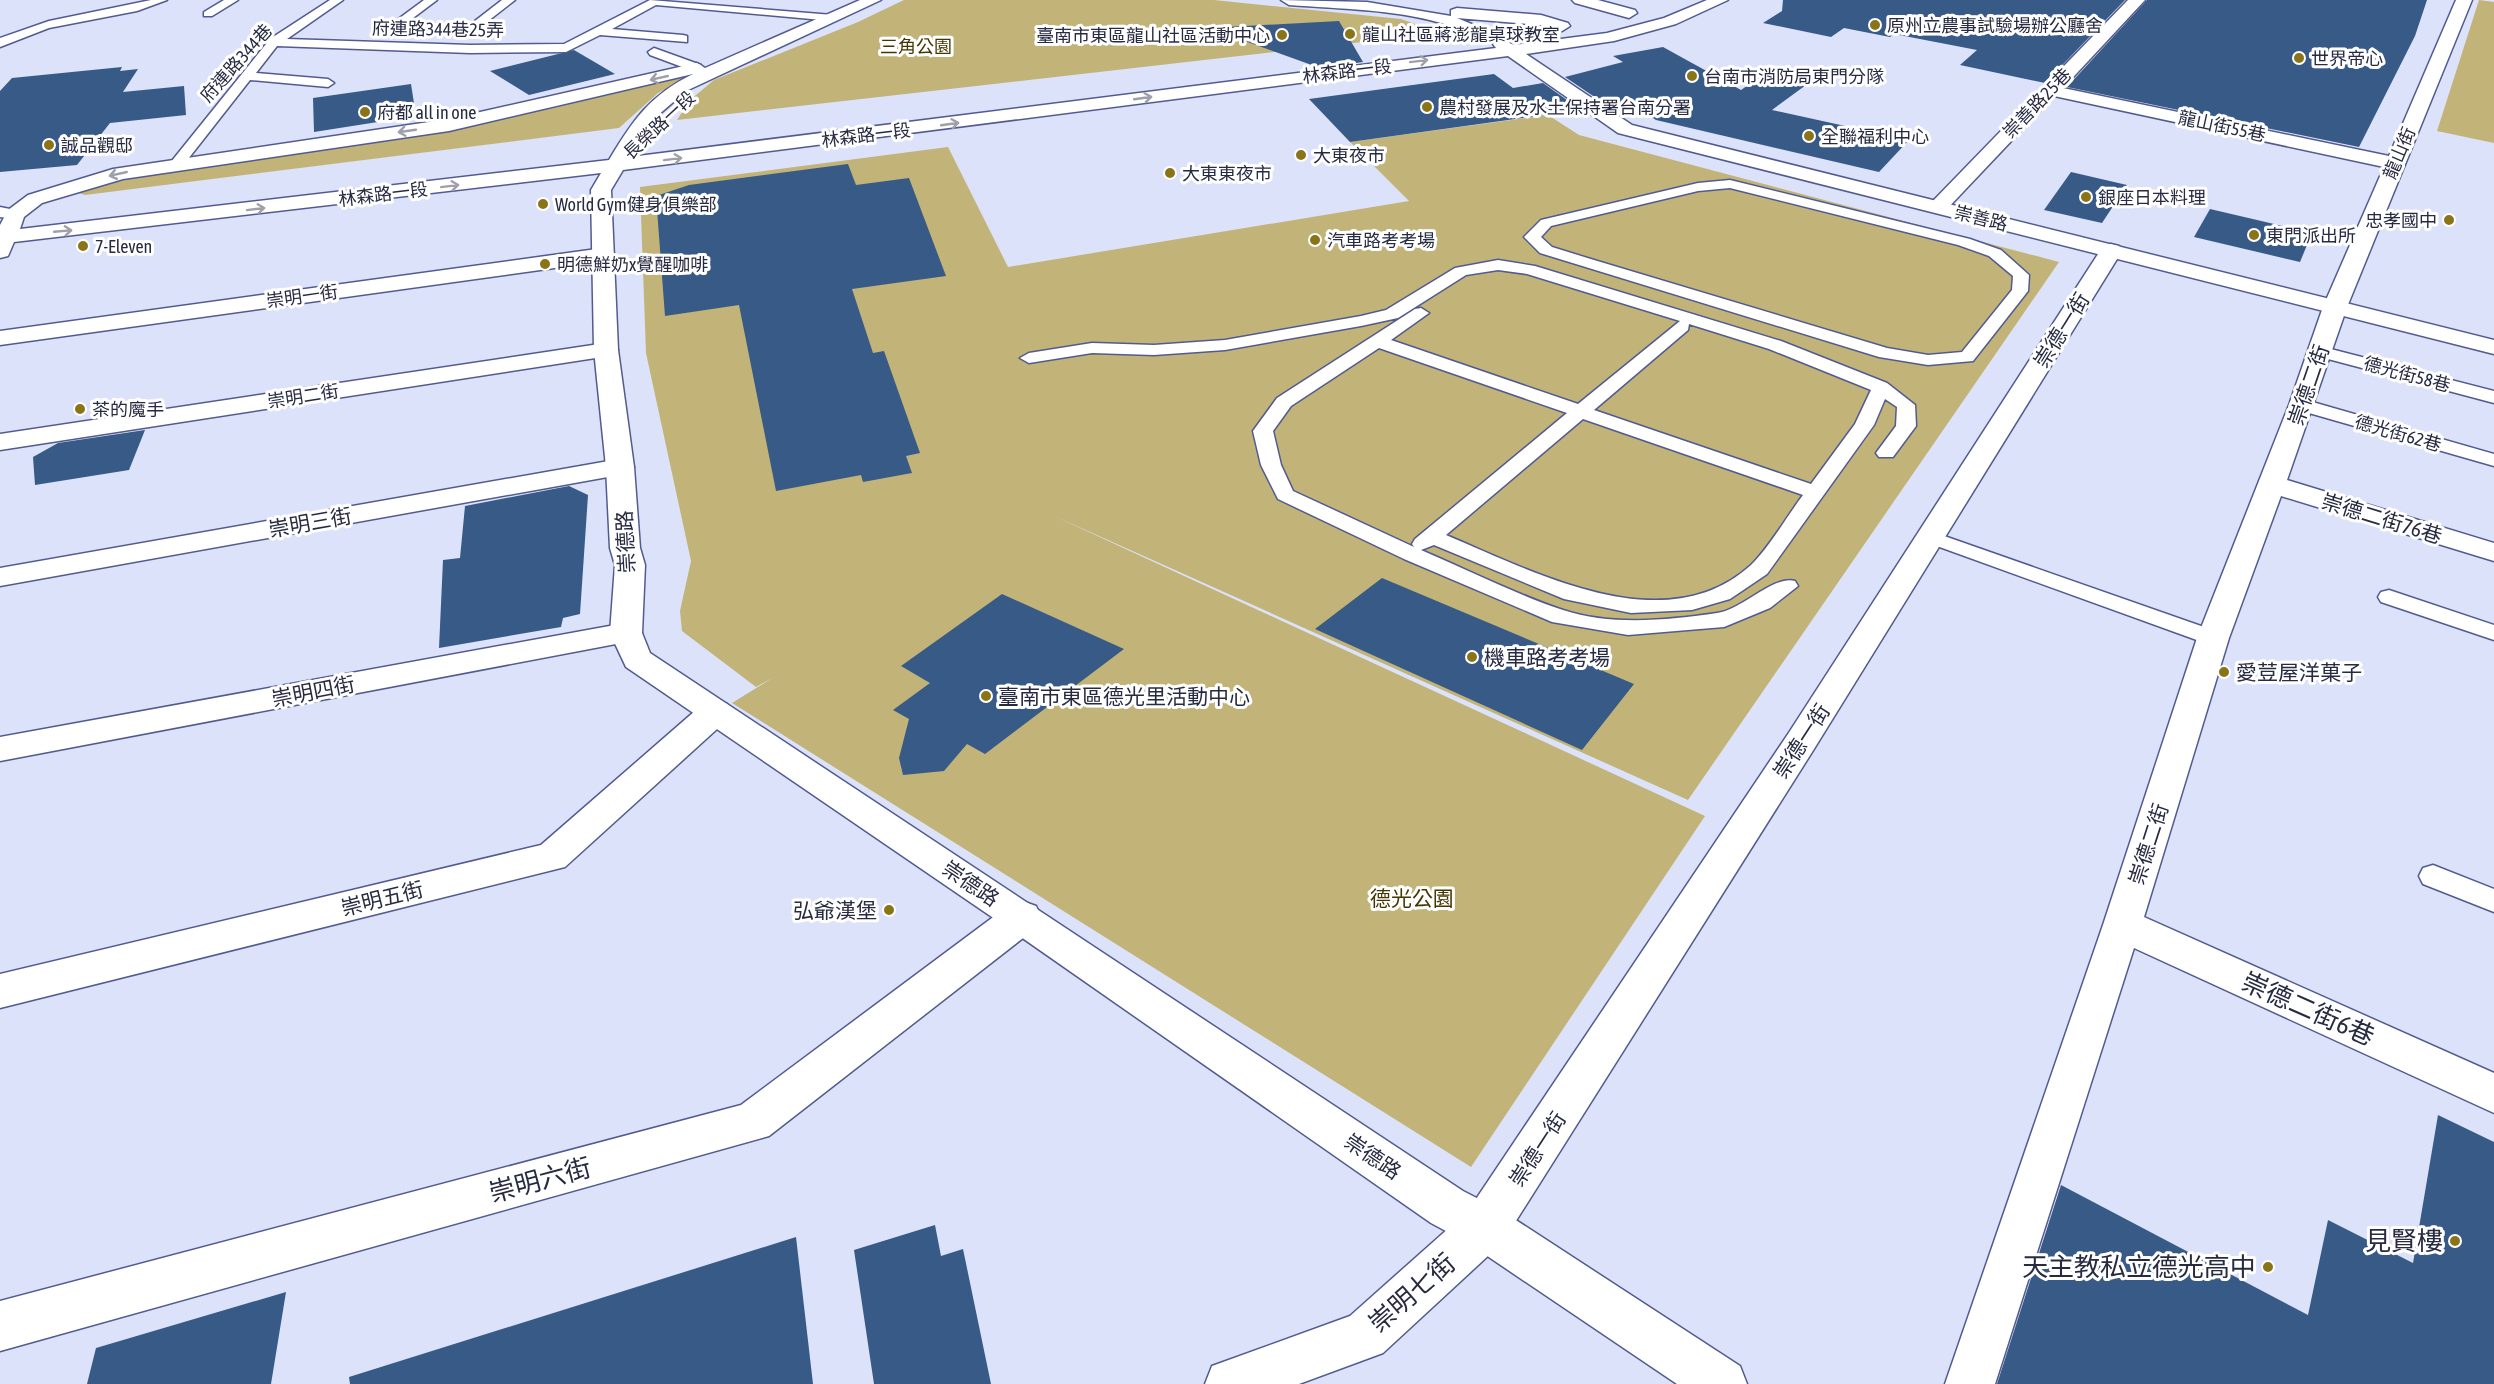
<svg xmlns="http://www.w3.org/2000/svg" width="2494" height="1384" viewBox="0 0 2494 1384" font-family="'Asap Condensed','Noto Sans TC',sans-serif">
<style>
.green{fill:#c2b378}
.building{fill:#375a87}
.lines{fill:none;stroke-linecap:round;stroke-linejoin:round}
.service-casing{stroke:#525b8f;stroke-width:3}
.minor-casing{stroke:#525b8f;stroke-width:3}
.tertiary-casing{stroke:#525b8f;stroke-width:3}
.service{fill:#fff;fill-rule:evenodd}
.minor{fill:#fff;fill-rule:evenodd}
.tertiary{fill:#fff;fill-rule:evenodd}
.oneway{stroke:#9ea0aa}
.poi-dot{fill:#897418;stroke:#fff;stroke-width:2}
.labels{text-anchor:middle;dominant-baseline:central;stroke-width:6;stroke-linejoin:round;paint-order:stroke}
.far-poi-label{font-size:18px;fill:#272b42;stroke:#fff;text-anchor:start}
.far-street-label{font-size:18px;fill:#272b42;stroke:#fff}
.far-park-label{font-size:18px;fill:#433600;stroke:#fff}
.street-label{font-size:21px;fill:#272b42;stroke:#fff}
.poi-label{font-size:21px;fill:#272b42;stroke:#fff;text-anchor:start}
.park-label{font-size:21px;fill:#433600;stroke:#fff}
.near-street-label{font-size:26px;fill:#272b42;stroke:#fff}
.near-poi-label{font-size:26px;fill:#272b42;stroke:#fff;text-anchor:end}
</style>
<rect width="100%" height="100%" fill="#dce2fa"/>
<path class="green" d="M904,0H1214L1401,19L1421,26L1415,36L677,120L690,100L714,80L858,22Z
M2479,0L2494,2V143L2437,131Z
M689,77L658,93L619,128L85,195L76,192L128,179L451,131L675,78Z
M1548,115L1579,135L2059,262L1688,800L1052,515L1705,816L1471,1167L732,703L774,677L756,687L682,631L680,611L691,561L646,353L640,187L948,147L1008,267L1409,201L1350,142Z"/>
<path class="building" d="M1783,0H2125L2045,83L1960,65L1977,50L1894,34L1890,37L1844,28L1831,37L1763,23L1782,11Z
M2147,0H2427L2415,36L2359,147L2067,87Z
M1339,21L1363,62L1320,68L1209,28Z
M1663,47L1741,90L1763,75L1806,85L1772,110L1909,140L1879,172L1656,120L1630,103L1608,106L1565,77L1623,62L1613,56Z
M574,50L615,74L529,95L490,71Z
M122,67L120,71L138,69L123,92L184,86L186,115L110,123L77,165L0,172V91L12,78Z
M1494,74L1513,88L1543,83L1581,110L1350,142L1309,99Z
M411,84L416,116L314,132L313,98Z
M848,164L856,185L909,178L946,276L852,289L873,353L884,351L920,453L906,456L912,473L863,482L861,475L776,491L739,305L665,316L656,196L689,185Z
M2071,172L2127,185L2102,223L2044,210Z
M2210,209L2312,233L2300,262L2194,237Z
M145,430L129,470L35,485L33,457L58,443Z
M569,486L588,495L580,614L563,618L561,627L439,648L443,560L460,558L465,506Z
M1382,578L1634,684L1582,750L1315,629Z
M1002,594L1124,649L985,754L967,744L944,771L903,775L899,758L909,719L893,710L930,683L901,666Z
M2438,1115L2494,1142V1384H1997L2061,1185L2308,1315L2328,1220L2413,1263Z
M935,1225L941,1256L963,1249L991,1384H874L854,1250Z
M796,1237L813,1384H350L349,1377Z
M286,1292L271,1384H87L96,1348Z"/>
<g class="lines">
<defs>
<path id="service" d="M151,0H167L137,11L49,28L0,47V38L49,21Z
M224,0H238L212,16H204V12Z
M330,0H343L287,39L470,45L564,44L650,0L833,15L839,18L833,21L656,5L612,29L683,35L687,36V42L600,35L566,52L470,53L277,46L256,73L328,79L334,83L328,87L250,80L181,168H171V162L270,39Z
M424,0H437L401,27H393V23Z
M502,0H515L479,28H471V24Z
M654,48L701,65L703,68L697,72L693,71L650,55L648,52Z
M1730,180L1970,239L2001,250L2029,275L2028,291L1973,361L1928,365L1879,357L1540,253L1524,237L1541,220L1698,183ZM1730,188L1958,245L1989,256L2013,276L2012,290L1962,352L1928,355L1887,348L1594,260L1552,247L1541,237L1551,226L1698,191Z
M0,207L20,211L23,214L15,219L0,217Z
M1498,260L1535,266L1781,341L1887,383L1915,405L1916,426L1893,457H1879L1876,453L1896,426L1897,407L1885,399L1874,425L1767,574L1730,599L1692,610L1631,613L1564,599L1434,545L1421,550C1468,570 1515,594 1563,610C1611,626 1668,620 1717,613C1742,610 1773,575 1795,581L1798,586L1770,608L1724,627L1628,635L1552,622L1404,559L1278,499L1261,465L1253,431L1277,398L1415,309L1421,308L1429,313L1391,340L1578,404L1680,321L1527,274L1498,270L1466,275L1398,318L1361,326L1225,350L1154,355L1092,353L1029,363L1020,358L1029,353L1092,343L1154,345L1225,340L1361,316L1386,310L1455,268ZM1689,324L1769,349L1871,390L1855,424L1811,484L1594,410L1688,330ZM1379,348L1567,413L1415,539L1412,544L1414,547L1293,491L1281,465L1273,431L1291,406ZM1583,419L1803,495C1788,515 1768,549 1751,565C1665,643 1535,572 1446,535Z
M2319,346L2494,391V403L2313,355L2310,351L2313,347Z
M2302,399L2494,454V466L2295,409L2293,405L2295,401Z
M1930,531L2221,633L2224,638L2221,643L2213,646L2205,643L1923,541L1919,537L1923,533Z
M2389,590L2494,625V640L2381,602L2378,597L2381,592Z
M2433,865L2494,889V912L2423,884L2419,876L2423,868Z"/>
<path id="minor" d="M1281,0L1367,2L1451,16V10L1457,8L1541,15L1568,23L1570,26L1562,31L1540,25L1457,18L1498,35L1500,38L1498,41C1484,45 1456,27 1441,23C1392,9 1340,9 1289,5Z
M1572,0H1598L1635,10L1637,13L1629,18L1575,3Z
M2128,0H2145L2063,88L2389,156L2456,0H2472L2347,307L2287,480L2494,543V561L2281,496L2229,638L2144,917L2494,1073V1113L2134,948L1995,1384H1945L2103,925L2197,638L2289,405L2323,307L2384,167L2054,96L1945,211H1931L1928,207L1931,203Z
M2111,244L2119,246L2122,251L1814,749L1502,1243L1383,1353L1299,1384H1205L1212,1366L1350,1316L1468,1211L1790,731L2100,251L2103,246Z
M604,248L612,250L615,255L612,260L0,345V331Z
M606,343L615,345L618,350L615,355L0,450V434Z
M620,459L630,461L634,467L630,473L0,586V568Z
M626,623L637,626L642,633L637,640L0,761V737Z
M715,700L727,704L732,712L727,720L565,867L0,1008V974L541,845L703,704Z
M1022,901L1036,906L1041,917L1036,928L769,1136L0,1351V1301L741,1105L1008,906Z"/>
<path id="tertiary" d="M860,0H881L686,91L649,123L630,157L1496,48L1493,44L1501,39L1514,45L1607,33L1664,18L1707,0H1728L1676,24L1614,41L1526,54L1632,125L2494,340V354L1618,133L1508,56L623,170L611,190L618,350L634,467L640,548L645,565L642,633L650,653L1463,1191L1502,1211L1740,1366L1747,1384H1677L1468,1243L1431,1223L1008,928L626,667L610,633L615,565L610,548L606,467L594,350L591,190L601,173L14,242L8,256L0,258V225L8,210L28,195L113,169L449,119L697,63L705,68ZM693,74C650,95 633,120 609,160L20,229L24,217L42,203L123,179L449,131Z"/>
</defs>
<use href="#service" class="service-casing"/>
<use href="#minor" class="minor-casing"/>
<use href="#tertiary" class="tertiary-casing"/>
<use href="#service" class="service"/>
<use href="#minor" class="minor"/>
<use href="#tertiary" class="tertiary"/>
</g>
<defs><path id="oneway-shaft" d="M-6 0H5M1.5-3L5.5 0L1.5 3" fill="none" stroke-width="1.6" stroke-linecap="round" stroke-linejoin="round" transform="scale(1.5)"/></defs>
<g class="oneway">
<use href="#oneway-shaft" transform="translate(1419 61) rotate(-7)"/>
<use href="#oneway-shaft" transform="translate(659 78) rotate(167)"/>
<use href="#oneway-shaft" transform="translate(1143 98) rotate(-8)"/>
<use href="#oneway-shaft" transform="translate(950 124) rotate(-8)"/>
<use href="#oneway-shaft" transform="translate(407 131) rotate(172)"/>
<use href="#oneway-shaft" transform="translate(673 159) rotate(-7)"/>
<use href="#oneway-shaft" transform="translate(118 174) rotate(167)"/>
<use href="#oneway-shaft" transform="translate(450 186) rotate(-7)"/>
<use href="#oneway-shaft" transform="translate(256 209) rotate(-7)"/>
<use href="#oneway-shaft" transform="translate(63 231) rotate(-5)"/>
</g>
<g class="poi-dot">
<circle cx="1875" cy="25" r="6"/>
<circle cx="1350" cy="34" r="6"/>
<circle cx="1282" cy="35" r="6"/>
<circle cx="2299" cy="58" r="6"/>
<circle cx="1692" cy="76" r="6"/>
<circle cx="1427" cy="107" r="6"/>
<circle cx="365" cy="112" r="6"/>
<circle cx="1809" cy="136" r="6"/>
<circle cx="49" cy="145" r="6"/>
<circle cx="1301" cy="155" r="6"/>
<circle cx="1170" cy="173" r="6"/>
<circle cx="2086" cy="197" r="6"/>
<circle cx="543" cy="204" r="6"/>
<circle cx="2449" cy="220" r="6"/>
<circle cx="2254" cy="235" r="6"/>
<circle cx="1315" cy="240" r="6"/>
<circle cx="83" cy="246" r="6"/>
<circle cx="545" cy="264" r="6"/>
<circle cx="80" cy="409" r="6"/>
<circle cx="1472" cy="657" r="6"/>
<circle cx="2224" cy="672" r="6"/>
<circle cx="986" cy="696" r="6"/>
<circle cx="889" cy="910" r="6"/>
<circle cx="2455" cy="1241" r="6"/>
<circle cx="2268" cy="1267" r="6"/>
</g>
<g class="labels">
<g class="far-poi-label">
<text x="1887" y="25">原州立農事試驗場辦公廳舍</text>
<text x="1362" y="34">龍山社區蔣澎龍桌球教室</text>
<text x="1270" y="35" text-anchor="end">臺南市東區龍山社區活動中心</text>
<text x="2311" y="58">世界帝心</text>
<text x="1704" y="76">台南市消防局東門分隊</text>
<text x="1439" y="107">農村發展及水土保持署台南分署</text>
<text x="377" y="112">府都 all in one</text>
<text x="1821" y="136">全聯福利中心</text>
<text x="61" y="145">誠品觀邸</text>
<text x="1313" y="155">大東夜市</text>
<text x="1182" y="173">大東東夜市</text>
<text x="2098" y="197">銀座日本料理</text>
<text x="555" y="204">World Gym健身俱樂部</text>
<text x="2437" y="220" text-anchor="end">忠孝國中</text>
<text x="2266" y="235">東門派出所</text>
<text x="1327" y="240">汽車路考考場</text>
<text x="95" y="246">7-Eleven</text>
<text x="557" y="264">明德鮮奶x覺醒咖啡</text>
<text x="92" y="409">茶的魔手</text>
</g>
<g class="far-street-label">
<text transform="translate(438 29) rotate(1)">府連路344巷25弄</text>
<text transform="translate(236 63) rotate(-48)">府連路344巷</text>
<text transform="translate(1347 71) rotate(-7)">林森路一段</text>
<text transform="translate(2037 103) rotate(-46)">崇善路25巷</text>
<text transform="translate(659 125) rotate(-43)">長榮路一段</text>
<text transform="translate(2222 126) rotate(12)">龍山街55巷</text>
<text transform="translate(866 135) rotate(-7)">林森路一段</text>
<text transform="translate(2399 153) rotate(-67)">龍山街</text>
<text transform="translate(383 194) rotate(-7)">林森路一段</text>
<text transform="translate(1981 218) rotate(14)">崇善路</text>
<text transform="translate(302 296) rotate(-8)">崇明一街</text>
<text transform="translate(2407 374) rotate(15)">德光街58巷</text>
<text transform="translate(303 396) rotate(-9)">崇明二街</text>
<text transform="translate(2398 433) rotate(16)">德光街62巷</text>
</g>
<g class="far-park-label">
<text x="916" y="46">三角公園</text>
</g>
<g class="street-label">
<text transform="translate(2061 330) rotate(-58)">崇德一街</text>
<text transform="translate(2308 385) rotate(-71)">崇德二街</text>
<text transform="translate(2382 518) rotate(17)">崇德二街76巷</text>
<text transform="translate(310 522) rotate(-10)">崇明三街</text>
<text transform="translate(625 542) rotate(-93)">崇德路</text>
<text transform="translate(313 691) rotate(-11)">崇明四街</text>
<text transform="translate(1801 741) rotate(-57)">崇德一街</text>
<text transform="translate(2148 844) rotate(-72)">崇德二街</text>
<text transform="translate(971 883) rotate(34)">崇德路</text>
<text transform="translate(382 898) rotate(-14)">崇明五街</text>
<text transform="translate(1537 1149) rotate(-57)">崇德一街</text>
<text transform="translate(1373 1156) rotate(34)">崇德路</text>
</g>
<g class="poi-label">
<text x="1484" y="657">機車路考考場</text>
<text x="2236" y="672">愛荳屋洋菓子</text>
<text x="998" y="696">臺南市東區德光里活動中心</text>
<text x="877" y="910" text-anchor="end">弘爺漢堡</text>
</g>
<g class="park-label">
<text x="1412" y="898">德光公園</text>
</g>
<g class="near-street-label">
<text transform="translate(2308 1009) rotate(24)">崇德二街6巷</text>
<text transform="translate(540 1180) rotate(-15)">崇明六街</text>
<text transform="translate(1412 1293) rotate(-41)">崇明七街</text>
</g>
<g class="near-poi-label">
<text x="2443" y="1241">見賢樓</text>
<text x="2256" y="1267">天主教私立德光高中</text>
</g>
</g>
</svg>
